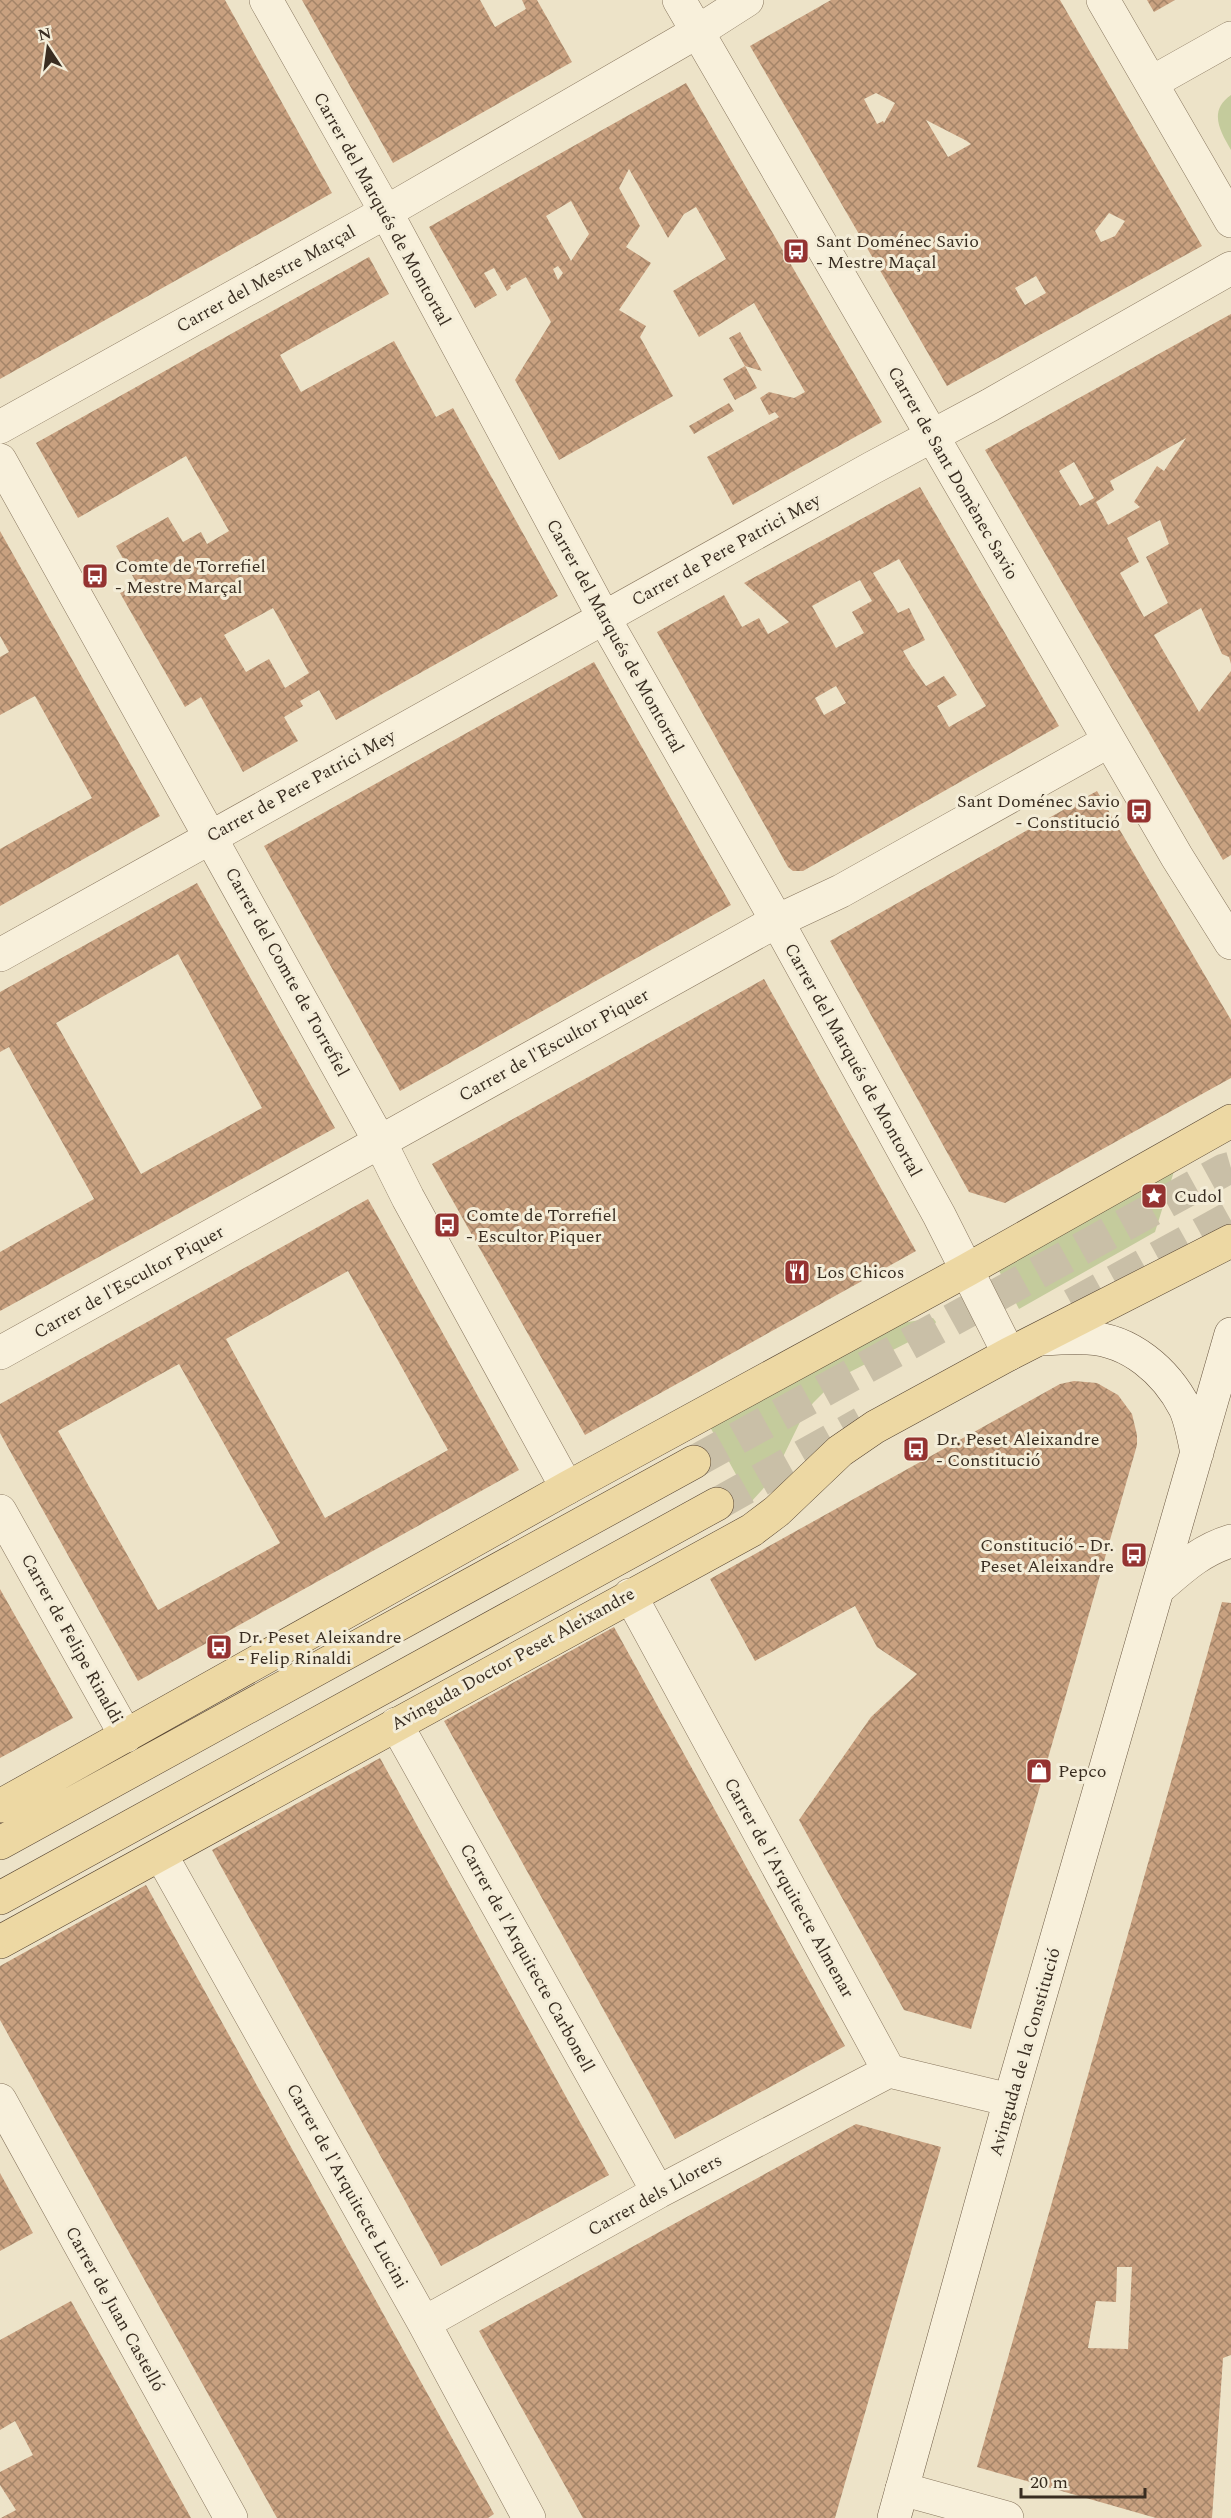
<svg xmlns="http://www.w3.org/2000/svg" width="1231" height="2518" viewBox="0 0 1231 2518" font-family="Spectral,serif">
<style>
.green{fill:#c4cb9c}
.building{fill:url(#building-cross-hatch);fill-rule:evenodd}
.lines{fill:none;stroke-linecap:round;stroke-linejoin:round}
.primary-tunnel{stroke:#c9bfa7;stroke-width:33;stroke-dasharray:33 16;stroke-linecap:butt}
.street-casing{stroke:#88765e;stroke-width:34}
.secondary-casing{stroke:#6a5741;stroke-width:34}
.primary-casing{stroke:#564432;stroke-width:34}
.street{stroke:#f8f0db;stroke-width:33}
.secondary{stroke:#f8f0db;stroke-width:33}
.primary{stroke:#edd8a3;stroke-width:33}
.labels{text-anchor:middle;dominant-baseline:central;stroke-width:6;stroke-linejoin:round;paint-order:stroke}
.street-label{font-size:18px;fill:#392d21;stroke:#f4edd8}
.poi-label{font-size:18px;fill:#392d21;stroke:#f4edd8;text-anchor:start}
</style>
<defs>
<pattern id="building-cross-hatch" width="8" height="8" patternUnits="userSpaceOnUse" patternTransform="scale(1.5)"><rect width="8" height="8" fill="#c9a180"/><path d="M0 0l8 8M0 8l8-8" fill="none" stroke="#a48468"/></pattern>
</defs>
<rect width="100%" height="100%" fill="#ede3c8"/>
<path class="green" d="M1231,95V150C1220,131 1208,111 1231,95Z
M1176,1165L1155,1232L1019,1309L997,1267Z
M933,1318L936,1322L932,1330L846,1374L831,1385L813,1403L800,1422L779,1465L770,1481L751,1502L709,1425L895,1324Z"/>
<path class="building" d="M0,0H225L332,193L0,379Z
M302,0H480L495,27L526,9L522,0H537L572,62L393,163Z
M831,0H1060L1202,246L947,386L750,46ZM876,93L895,103L884,123L883,121L877,124L864,99ZM926,120L965,140L971,144L948,157ZM1109,213L1125,221L1115,236L1101,242L1095,231ZM1036,276L1046,293L1025,305L1015,288Z
M1147,0H1175L1154,12Z
M686,83L882,422L733,505L707,457L779,417L775,412L769,415L760,398L769,392L794,398L805,392L754,303L699,337L673,291L726,259L696,207L684,214L668,238L629,169L619,188L640,226L626,247L651,263L619,310L646,326L640,337L673,396L559,460L515,380L551,322L526,277L510,286L511,288L507,291L494,268L484,273L497,295L475,308L429,227ZM571,201L589,234L571,261L546,216ZM558,266L563,273L558,280L553,269Z
M369,257L389,294L280,355L301,392L394,341L436,417L453,408L558,596L336,720L319,690L300,701L303,706L284,717L298,741L243,772L201,697L185,707L120,593L137,584L116,546L168,517L183,542L201,532L207,544L229,531L186,456L78,518L36,443ZM273,608L309,673L285,688L269,659L246,672L224,635Z
M1231,314V664L1229,657L1222,654L1201,608L1154,635L1199,712L1231,671V855L1223,860L985,450ZM1186,438L1164,471L1157,466L1134,502L1140,507L1108,525L1096,502L1114,490L1110,481ZM1074,462L1094,498L1080,506L1059,471ZM1160,520L1169,544L1146,557L1168,603L1144,617L1120,573L1139,562L1127,538Z
M740,332L762,371L745,366L757,388L735,400L723,379L745,366L729,338Z
M729,403L734,411L694,434L689,426Z
M920,487L1059,726L803,871H793L788,867L657,632L724,595L742,627L759,618L768,634L789,622L744,583ZM899,559L986,706L949,727L937,706L957,695L944,676L926,686L912,666L903,651L925,640L909,608L898,613L873,573ZM860,580L872,601L852,612L864,633L836,648L812,606ZM836,686L846,703L824,715L815,698Z
M0,531L160,816L0,906V849L92,798L35,696L0,715V657L9,652L0,636Z
M594,662L731,905L400,1091L264,846Z
M1097,791L1231,1020V1078L1005,1203L969,1192L830,941Z
M197,883L335,1128L0,1311V1252L94,1199L9,1047L0,1052V992ZM178,954L262,1108L141,1174L56,1023Z
M764,979L916,1251L585,1435L432,1164Z
M368,1199L519,1470L138,1681L0,1433V1404ZM348,1271L448,1450L325,1518L226,1339ZM179,1364L280,1543L158,1610L58,1431Z
M1074,1381L1097,1383L1118,1395L1132,1414L1137,1435V1445L971,2029L904,2010L799,1820L871,1717L917,1674L877,1647L855,1606L755,1661L710,1579L1060,1384Z
M0,1589L73,1718L0,1758Z
M1222,1602L1231,1603V2355L1223,2358L1212,2518H1156L977,2467ZM1117,2267H1132L1128,2349L1088,2348L1096,2301L1116,2302Z
M614,1627L845,2046L675,2139L444,1721Z
M380,1758L609,2175L441,2266L212,1850Z
M146,1885L494,2514L488,2518H277L0,2020V1966Z
M856,2124L941,2147L835,2518H583L479,2331Z
M0,2173L33,2233L0,2251Z
M71,2301L109,2369L191,2518H1L16,2510L0,2485V2472L33,2455L15,2421L0,2430V2340Z"/>
<g class="lines">
<path class="primary-tunnel" d="M1072,1305L1231,1217
M694,1462L1224,1170L1231,1168
M717,1504L862,1423"/>
<defs>
<path id="street" d="M266,0L386,212L604,618L777,921L939,1215L1009,1354
M679,0L1177,857L1231,943
M1103,0L1231,221
M1151,83L1231,38
M0,427L386,212L697,32L747,0
M0,460L380,1142L408,1198L567,1488
M0,955L872,468L990,405L1231,268
M0,1353L777,921L841,891L1109,741
M0,1511L126,1736
M1159,1588C1182,1568 1201,1550 1231,1541
M630,1595L889,2071L1010,2100
M396,1724L658,2192
M161,1855L424,2323L529,2518
M0,2100L231,2518
M424,2323L658,2192L889,2071
M902,2489L1007,2518"/>
<path id="secondary" d="M1041,1339C1057,1338 1072,1337 1088,1338C1130,1340 1166,1371 1185,1408C1191,1421 1194,1439 1197,1453
M894,2518L1010,2100L1231,1334"/>
<path id="primary" d="M0,1806L567,1488L967,1270L1231,1121
M0,1843L694,1462
M0,1898L717,1504
M0,1942L752,1530L777,1511L840,1451L875,1427L1009,1354L1231,1241"/>
</defs>
<use href="#street" class="street-casing"/>
<use href="#secondary" class="secondary-casing"/>
<use href="#primary" class="primary-casing"/>
<use href="#street" class="street"/>
<use href="#secondary" class="secondary"/>
<use href="#primary" class="primary"/>
</g>
<defs>
<symbol id="bus-square" viewBox="-11 -11 22 22"><rect x="-9" y="-9" width="18" height="18" rx="4" fill="#953331" stroke="#f4edd8"/><path d="M-5-6H5V4H4V6H2V4H-2V6H-4V4H-5ZM-3.5-4V0h7V-4ZM-3.5 1.2v1.5H-2V1.2ZM2 1.2v1.5H3.5V1.2Z" fill="#fff"/></symbol>
<symbol id="sight-square" viewBox="-11 -11 22 22"><rect x="-9" y="-9" width="18" height="18" rx="4" fill="#953331" stroke="#f4edd8"/><path d="M0-6L1.8-2.2L6-1.7L2.9 1.2L3.7 5.4L0 3.3L-3.7 5.4L-2.9 1.2L-6-1.7L-1.8-2.2Z" fill="#fff"/></symbol>
<symbol id="restaurant-square" viewBox="-11 -11 22 22"><rect x="-9" y="-9" width="18" height="18" rx="4" fill="#953331" stroke="#f4edd8"/><path d="M-5-6h1v4h1v-4h1v4h1v-4h1v5L-1.5 .5V6h-2V.5L-5-1ZM5-6V6H3V1.5H1.5Q1.5-4 5-6Z" fill="#fff"/></symbol>
<symbol id="shop-square" viewBox="-11 -11 22 22"><rect x="-9" y="-9" width="18" height="18" rx="4" fill="#953331" stroke="#f4edd8"/><path d="M-5-2.5h2.3a2.7 3.5 0 0 1 5.4 0H5L5.5 6h-11ZM-1.5-2.5h3a1.5 2.3 0 0 0-3 0Z" fill="#fff"/></symbol>
</defs>
<g fill-rule="evenodd">
<use href="#bus-square" x="781" y="236" width="30" height="30"/>
<use href="#bus-square" x="80" y="561" width="30" height="30"/>
<use href="#bus-square" x="1124" y="796" width="30" height="30"/>
<use href="#sight-square" x="1139" y="1181" width="30" height="30"/>
<use href="#bus-square" x="432" y="1210" width="30" height="30"/>
<use href="#restaurant-square" x="782" y="1257" width="30" height="30"/>
<use href="#bus-square" x="901" y="1434" width="30" height="30"/>
<use href="#bus-square" x="1119" y="1540" width="30" height="30"/>
<use href="#bus-square" x="204" y="1632" width="30" height="30"/>
<use href="#shop-square" x="1024" y="1756" width="30" height="30"/>
</g>
<g class="labels">
<g class="street-label">
<text transform="translate(382 209) rotate(61)">Carrer del Marqués de Montortal</text>
<text transform="translate(266 279) rotate(-29)">Carrer del Mestre Marçal</text>
<text transform="translate(953 473) rotate(60)">Carrer de Sant Domènec Savio</text>
<text transform="translate(726 550) rotate(-29)">Carrer de Pere Patrici Mey</text>
<text transform="translate(615 636) rotate(61)">Carrer del Marqués de Montortal</text>
<text transform="translate(301 786) rotate(-29)">Carrer de Pere Patrici Mey</text>
<text transform="translate(287 972) rotate(61)">Carrer del Comte de Torrefiel</text>
<text transform="translate(554 1045) rotate(-29)">Carrer de l'Escultor Piquer</text>
<text transform="translate(853 1060) rotate(61)">Carrer del Marqués de Montortal</text>
<text transform="translate(129 1282) rotate(-29)">Carrer de l'Escultor Piquer</text>
<text transform="translate(72 1639) rotate(61)">Carrer de Felipe Rinaldi</text>
<text transform="translate(513 1659) rotate(-29)">Avinguda Doctor Peset Aleixandre</text>
<text transform="translate(789 1888) rotate(61)">Carrer de l'Arquitecte Almenar</text>
<text transform="translate(527 1958) rotate(61)">Carrer de l'Arquitecte Carbonell</text>
<text transform="translate(1025 2052) rotate(-74)">Avinguda de la Constitució</text>
<text transform="translate(347 2186) rotate(61)">Carrer de l'Arquitecte Lucini</text>
<text transform="translate(655 2195) rotate(-29)">Carrer dels Llorers</text>
<text transform="translate(115 2309) rotate(61)">Carrer de Juan Castelló</text>
</g>
<g class="poi-label">
<text x="816" y="241">Sant Doménec Savio<tspan x="816" dy="21">- Mestre Maçal</tspan></text>
<text x="115" y="566">Comte de Torrefiel<tspan x="115" dy="21">- Mestre Marçal</tspan></text>
<text x="1120" y="801" text-anchor="end">Sant Doménec Savio<tspan x="1120" dy="21">- Constitució</tspan></text>
<text x="1174" y="1196">Cudol</text>
<text x="466" y="1215">Comte de Torrefiel<tspan x="466" dy="21">- Escultor Piquer</tspan></text>
<text x="816" y="1272">Los Chicos</text>
<text x="936" y="1439">Dr. Peset Aleixandre<tspan x="936" dy="21">- Constitució</tspan></text>
<text x="1114" y="1545" text-anchor="end">Constitució - Dr.<tspan x="1114" dy="21">Peset Aleixandre</tspan></text>
<text x="238" y="1637">Dr. Peset Aleixandre<tspan x="238" dy="21">- Felip Rinaldi</tspan></text>
<text x="1058" y="1771">Pepco</text>
</g>
</g>
<g transform="translate(48 48) rotate(347)" stroke="#f4edd8" stroke-width="4.5" paint-order="stroke">
<path d="M0-4.5L10 22L0 15L-10 22Z" fill="#392d21"/>
<text y="-9" font-size="16" font-weight="bold" text-anchor="middle" fill="#392d21">N</text>
</g>
<path d="M1021 2488v9h124v-9" fill="none" stroke="#392d21" stroke-width="3"/>
<text x="1030" y="2488" font-size="18" fill="#392d21" stroke="#f4edd8" stroke-width="4.5" paint-order="stroke">20 m</text>
</svg>
